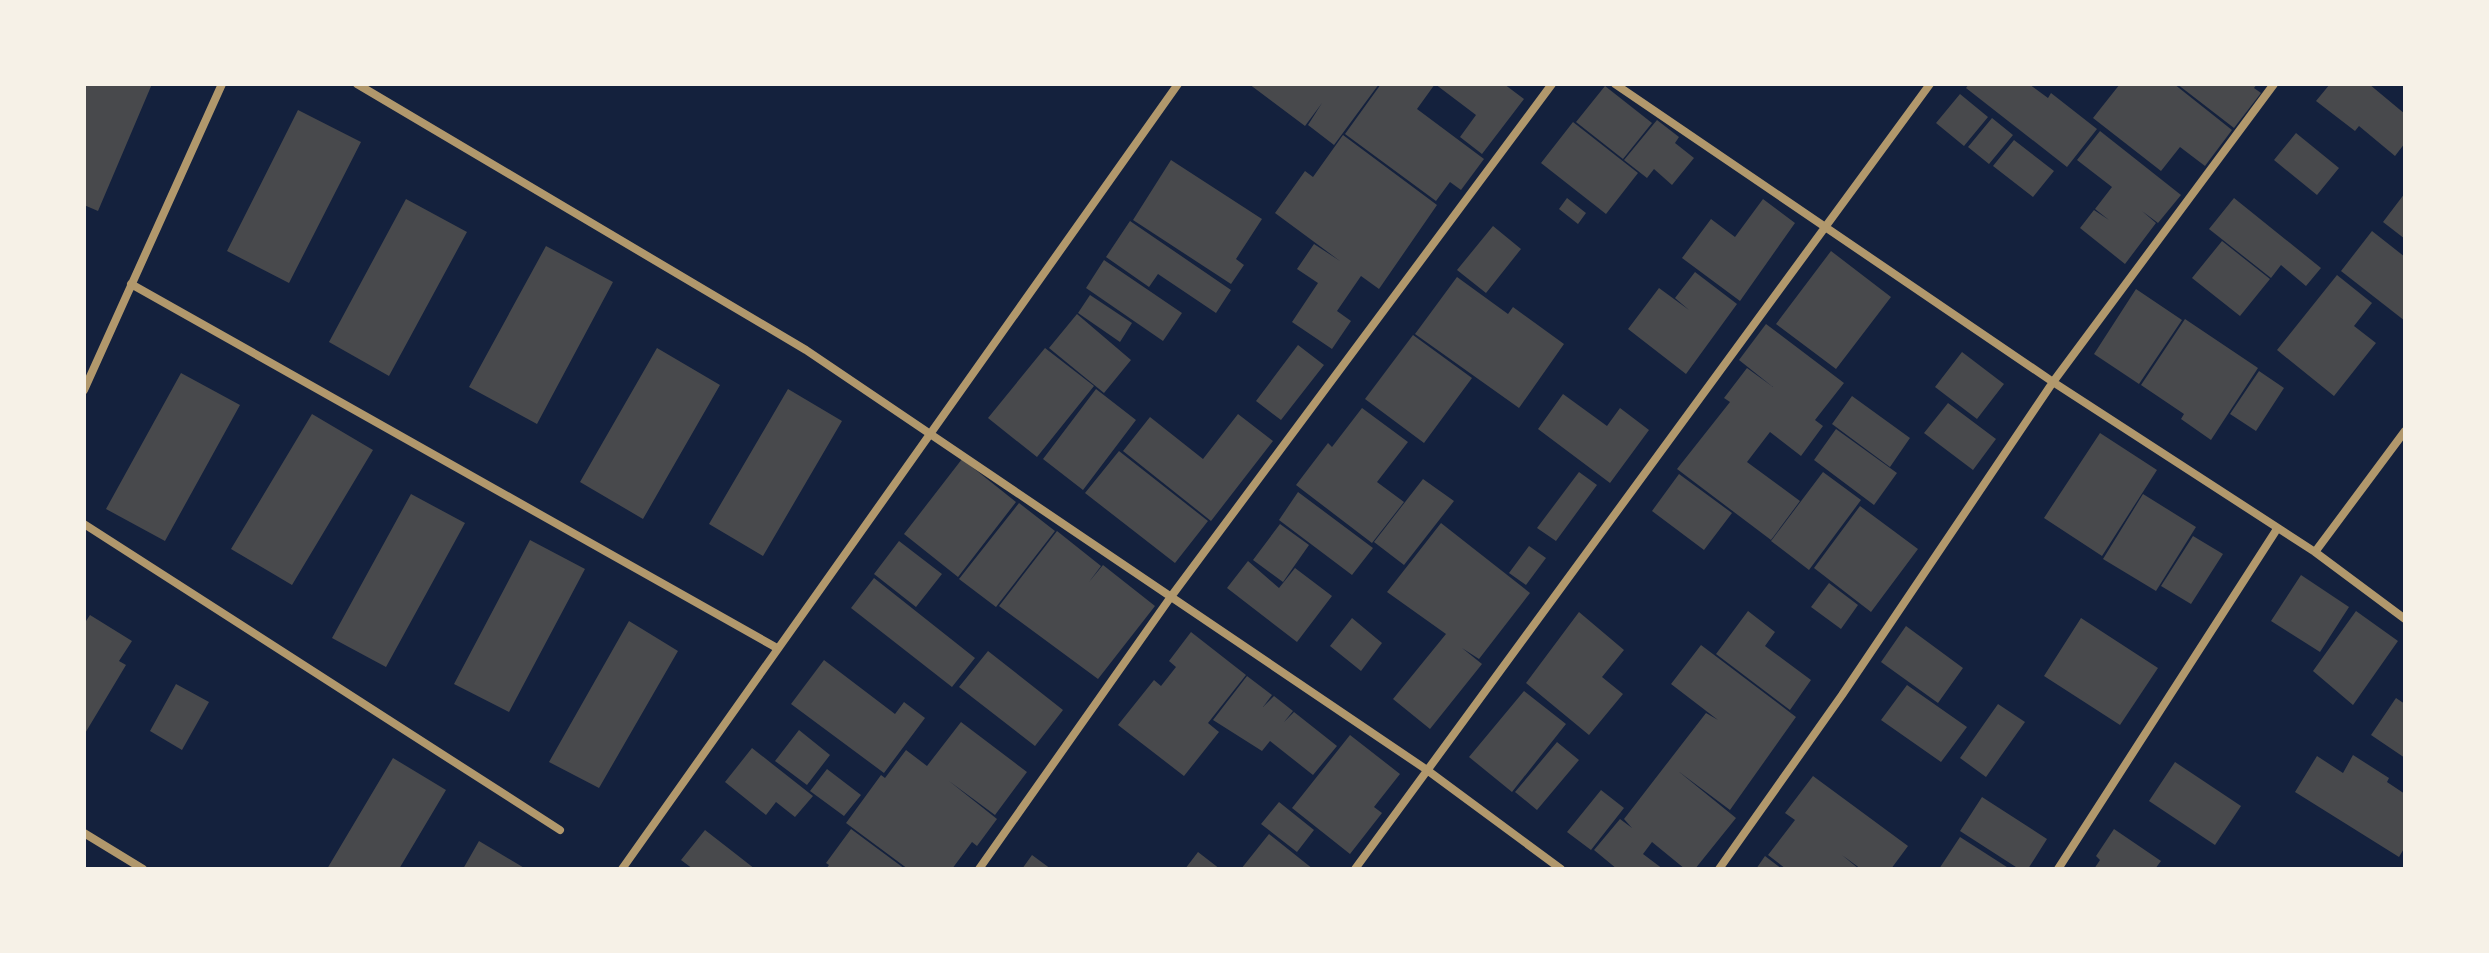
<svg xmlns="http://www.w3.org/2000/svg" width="2489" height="953" viewBox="0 0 2489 953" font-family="'Titillium Web',sans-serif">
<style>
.building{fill:#48494c}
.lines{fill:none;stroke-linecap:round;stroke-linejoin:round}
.minor{stroke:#b1986c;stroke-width:8}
</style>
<rect width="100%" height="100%" fill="#14213d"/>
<path class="building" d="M84,84H152L98,211L84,205Z
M1249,84H1379L1334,145L1308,125L1322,103L1305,126Z
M1381,84H1504L1524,99L1482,154L1460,137L1476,115L1435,84L1417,109L1484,159L1461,190L1450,182L1436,201L1345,134Z
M1969,84H2029L2048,98L2051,93L2097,129L2067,167L1966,88Z
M2120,84H2174L2232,130L2205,166L2180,147L2161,171L2093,118Z
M2177,84H2257L2254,88L2261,93L2234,128Z
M2330,84H2369L2405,114V143L2395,156L2359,126L2355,131L2316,101Z
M1605,86L1652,123L1623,159L1576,122Z
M1960,94L1988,117L1964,146L1936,123Z
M298,110L361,142L289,283L227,251Z
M1992,118L2013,135L1989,164L1968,147Z
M1657,120L1679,137L1675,143L1694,158L1672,185L1654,169L1647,178L1624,160Z
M1573,122L1638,173L1606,214L1541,163Z
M2100,131L2181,195L2158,223L2142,211L2156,223L2125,264L2080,228L2094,210L2109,220L2095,209L2112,187L2077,160Z
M2296,133L2339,168L2317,195L2274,160Z
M1343,135L1437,205L1379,289L1361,276L1337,311L1351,321L1332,349L1292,322L1318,283L1297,269L1314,244L1340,261L1275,213L1305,171L1313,177Z
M2014,140L2054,171L2033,197L1993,166Z
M1171,160L1262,219L1236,259L1244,265L1231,284L1133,220Z
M2405,193V239L2383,222Z
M1567,198L1586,213L1578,224L1559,209Z
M2234,198L2321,268L2306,286L2281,265L2271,278L2209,229Z
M406,199L467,232L389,376L329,342Z
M1763,199L1795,223L1740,301L1682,258L1711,219L1735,237Z
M1130,221L1231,290L1216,313L1158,274L1149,287L1106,257Z
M1493,226L1521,249L1486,293L1457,270Z
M2372,231L2405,257V321L2341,271Z
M2222,241L2270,279L2240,316L2192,278Z
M546,246L613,282L537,424L469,387Z
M1831,251L1891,297L1836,369L1776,324Z
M1104,260L1182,313L1163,341L1086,288Z
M1695,272L1737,304L1686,374L1628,329L1659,288L1689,310L1675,298Z
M2337,275L2372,303L2354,326L2376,343L2334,396L2277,350Z
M1457,277L1508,314L1513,307L1564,344L1519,408L1415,334Z
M2136,289L2182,320L2139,384L2094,354Z
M1090,295L1132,323L1120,342L1078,313Z
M1077,314L1131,360L1104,393L1049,348Z
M2185,319L2258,368L2211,440L2181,419L2184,414L2141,385Z
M1766,324L1844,383L1815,420L1823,426L1801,456L1770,432L1747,462L1800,501L1771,540L1677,469L1730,402L1724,398L1747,368L1773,387L1739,360Z
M1413,335L1472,378L1424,443L1365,399Z
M1298,345L1324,365L1281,420L1256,401Z
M657,348L720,385L643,519L580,482Z
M1045,348L1094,386L1037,457L988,418Z
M1962,352L2004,384L1977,419L1935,387Z
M2259,371L2284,388L2256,431L2230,414Z
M181,373L240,405L165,541L106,509Z
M788,389L842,421L763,556L709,524Z
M1096,389L1136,420L1083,490L1043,459Z
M1563,394L1607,426L1620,408L1649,430L1610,483L1538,429Z
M1852,396L1910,438L1890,467L1832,424Z
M1948,403L1996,439L1973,470L1924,433Z
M1362,408L1408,442L1377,482L1404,502L1372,543L1296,485L1328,443L1332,447Z
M312,414L373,450L292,585L231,549Z
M1238,414L1273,441L1211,521L1123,451L1150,417L1203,459Z
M1836,429L1897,473L1874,505L1814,460Z
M2100,433L2157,470L2102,556L2044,518Z
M1119,451L1208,521L1175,563L1085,493Z
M962,459L1016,502L958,577L904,534Z
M1579,472L1597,485L1556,541L1537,528Z
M1823,472L1861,500L1809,570L1771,541Z
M1679,474L1732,513L1704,550L1652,511Z
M1423,479L1454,501L1404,565L1374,542Z
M1298,492L1373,548L1352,575L1279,520Z
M411,494L465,523L386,667L332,638Z
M2143,494L2196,527L2156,591L2103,559Z
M1019,503L1055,531L996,607L959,579Z
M1860,506L1918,549L1871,612L1814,568Z
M1441,523L1530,593L1479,659L1462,648L1482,664L1430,729L1393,699L1446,634L1387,592Z
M1280,524L1309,545L1283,582L1253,560Z
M1057,531L1101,566L1089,582L1103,565L1155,606L1098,679L999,606Z
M2193,536L2223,554L2191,604L2161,586Z
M530,540L585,569L509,712L454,684Z
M899,541L942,574L916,607L874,574Z
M1529,546L1546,558L1526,585L1509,573Z
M1248,561L1279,588L1295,568L1332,596L1297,642L1227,588Z
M2301,575L2349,607L2320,652L2271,621Z
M874,578L975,658L952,687L851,608Z
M1829,583L1858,605L1841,629L1811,607Z
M1748,611L1775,632L1765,646L1811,680L1790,710L1716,654Z
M2356,611L2398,641L2353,705L2313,671Z
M1579,612L1624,650L1602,677L1623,694L1589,735L1526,683Z
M90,615L132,641L119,661L126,665L84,735V624Z
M1352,618L1382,643L1361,671L1330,646Z
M2081,618L2158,668L2120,725L2044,676Z
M629,621L678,651L599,788L549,762Z
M1906,626L1963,668L1938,703L1881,662Z
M1191,632L1246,675L1208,723L1219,732L1184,776L1118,725L1154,680L1161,686L1176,667L1169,661Z
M1701,645L1796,717L1730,810L1678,771L1736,818L1695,869H1685L1652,842L1643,854L1663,869H1617L1594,850L1620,819L1632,828L1624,819L1706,713L1718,720L1671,684Z
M988,651L1063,710L1035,746L959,687Z
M824,660L895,714L904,702L925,718L884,773L791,704Z
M1247,676L1272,695L1263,707L1274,696L1293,711L1284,722L1294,712L1337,746L1313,775L1270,741L1262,751L1213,720Z
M176,684L209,702L182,750L150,731Z
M1907,685L1967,727L1941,762L1881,720Z
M1524,691L1566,724L1512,792L1469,757Z
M2396,698L2405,704V758L2371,735Z
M1998,704L2025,722L1986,777L1960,758Z
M961,722L1027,772L995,815L949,781L997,819L977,846L972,842L952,869H908L846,823L881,775L885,778L906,750L927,766Z
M799,730L830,755L807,785L775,761Z
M1350,735L1400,774L1374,807L1382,813L1350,854L1292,808Z
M1557,742L1579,760L1537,810L1515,792Z
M752,748L813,796L795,817L776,802L766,815L725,782Z
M2353,755L2389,778L2387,782L2405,794V847L2399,857L2295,792L2317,756L2343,773Z
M393,758L446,790L399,869H327Z
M2175,762L2241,806L2215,845L2149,801Z
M827,769L861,795L844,816L810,791Z
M1813,776L1908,846L1891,869H1861L1842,855L1859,869H1786L1768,855L1795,820L1785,813Z
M1601,790L1624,808L1591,850L1567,832Z
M1982,797L2047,839L2028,869H2019L1960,831Z
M1279,802L1314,830L1297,852L1261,824Z
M851,829L905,869H826L829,865L826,863Z
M2114,829L2161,861L2155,869H2094L2100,860L2096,856Z
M705,830L732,851L755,869H693L681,860Z
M1269,834L1313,869H1241Z
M1960,837L2010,869H1939Z
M479,841L526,869H463Z
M1198,852L1220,869H1185Z
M1032,855L1051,869H1022Z
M1765,856L1782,869H1756Z"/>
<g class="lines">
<path class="minor" d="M357,84L806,350L1427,770L1561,869
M1615,84L2053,382L2315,552L2405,619
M131,284L777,648
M84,390L222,84
M84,524L560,830
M2315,552L2405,431
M84,833L143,869
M622,869L1178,84
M979,869L1170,598L1552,84
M1355,869L1930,84
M1719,869L1842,695L2053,382L2274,84
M2058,869L2277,529"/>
</g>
<rect width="2489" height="953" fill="none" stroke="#f6f1e7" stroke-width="172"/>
</svg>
